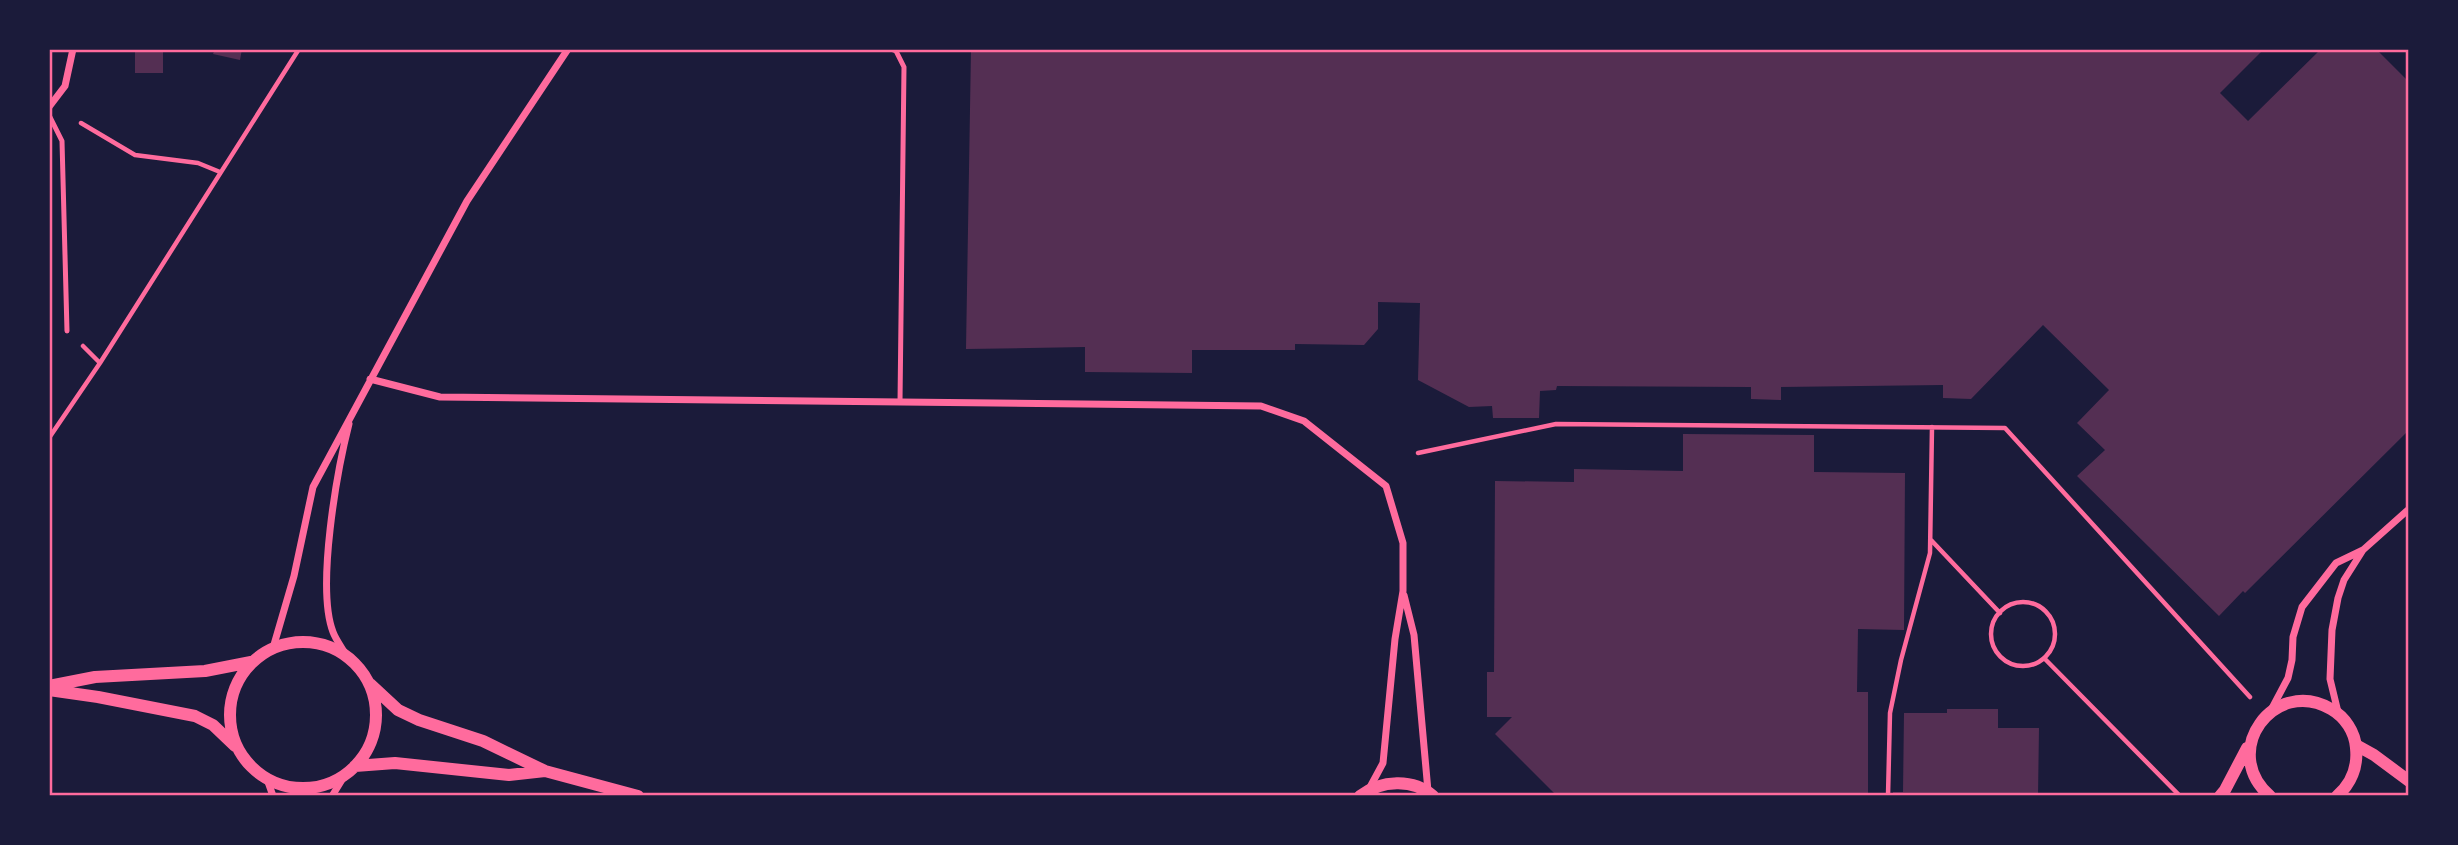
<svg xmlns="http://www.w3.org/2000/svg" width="2458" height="845" viewBox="0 0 2458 845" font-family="'Exo 2',sans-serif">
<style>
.building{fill:#542f53}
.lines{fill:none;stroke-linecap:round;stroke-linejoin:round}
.path{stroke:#ff6b9d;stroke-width:4.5}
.service{stroke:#ff6b9d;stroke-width:5}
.minor{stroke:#ff6b9d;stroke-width:7}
.tertiary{stroke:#ff6b9d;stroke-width:12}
.neatline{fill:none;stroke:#ff6b9d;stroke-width:2.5}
</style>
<rect width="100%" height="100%" fill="#1b1b3a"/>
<path class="building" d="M135,49H163V73H135Z
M215,49H242L240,60L213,54Z
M971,49H2264L2220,93L2248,121L2321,49H2376L2409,82V430L2245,593L2243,591L2219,616L2077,476L2105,450L2077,423L2109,390L2043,325L1971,399L1943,398V385L1781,387V400L1751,399V387L1557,386L1556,390L1540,391L1539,418H1493L1492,406L1469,407L1418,380L1420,303L1378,302V329L1364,345L1295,344V350H1192V373L1085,372V347L966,349Z
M1683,434L1814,435V472L1905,473L1904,630L1858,629L1857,692H1868V796H1557L1495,734L1512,717H1487V672H1494L1495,481L1574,482V469L1683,471Z
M1947,709H1998V728H2039L2038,796H1893V792H1903L1904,713H1947Z"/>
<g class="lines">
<path class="path" d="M81,123L135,155L198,163L220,172
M83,346L100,363
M49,438L100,363L299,49
M1418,453L1556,424L2005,428L2250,697
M1931,540L2000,613
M1991 634a32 32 0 1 1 64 0a32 32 0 1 1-64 0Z
M2044,658L2180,796
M1888,796L1890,713L1901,660L1930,553L1932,427"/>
<path class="service" d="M891,49L896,51L904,67L900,402
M49,115L62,141L67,331"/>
<path class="minor" d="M49,107L65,86L73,49
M370,379L440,397L1261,406L1304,421L1386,486L1403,543V591L1395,639L1383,763L1369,789
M1404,595L1414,635L1428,791
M273,648L294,576L313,487L467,201L568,49
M346,655C342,648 336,640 333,632C316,588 337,471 349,424
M2270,712L2288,678L2292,660L2293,637L2302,607L2336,563L2363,550L2409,509
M2338,712L2330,679L2332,630L2338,598L2344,580L2363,550
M267,779L273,796
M332,796L345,775"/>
<path class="tertiary" d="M230 715a73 73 0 1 1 146 0a73 73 0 1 1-146 0Z
M370,684L398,710L419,720L483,741L545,771L638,796
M49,686L95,677L205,671L251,662
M49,690L98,697L195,716L213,725L235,746
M2356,745L2374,755L2409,781
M355,766L395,763L509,775L545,771
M1360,796C1381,780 1413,778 1433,796
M2220,796L2225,790L2247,748
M2270,796C2219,752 2274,676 2331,709C2345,717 2355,732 2356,748C2358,767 2351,784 2337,796"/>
</g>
<rect width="2458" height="845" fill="none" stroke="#1b1b3a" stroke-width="102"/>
<rect x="51" y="51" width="2356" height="743" class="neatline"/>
</svg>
